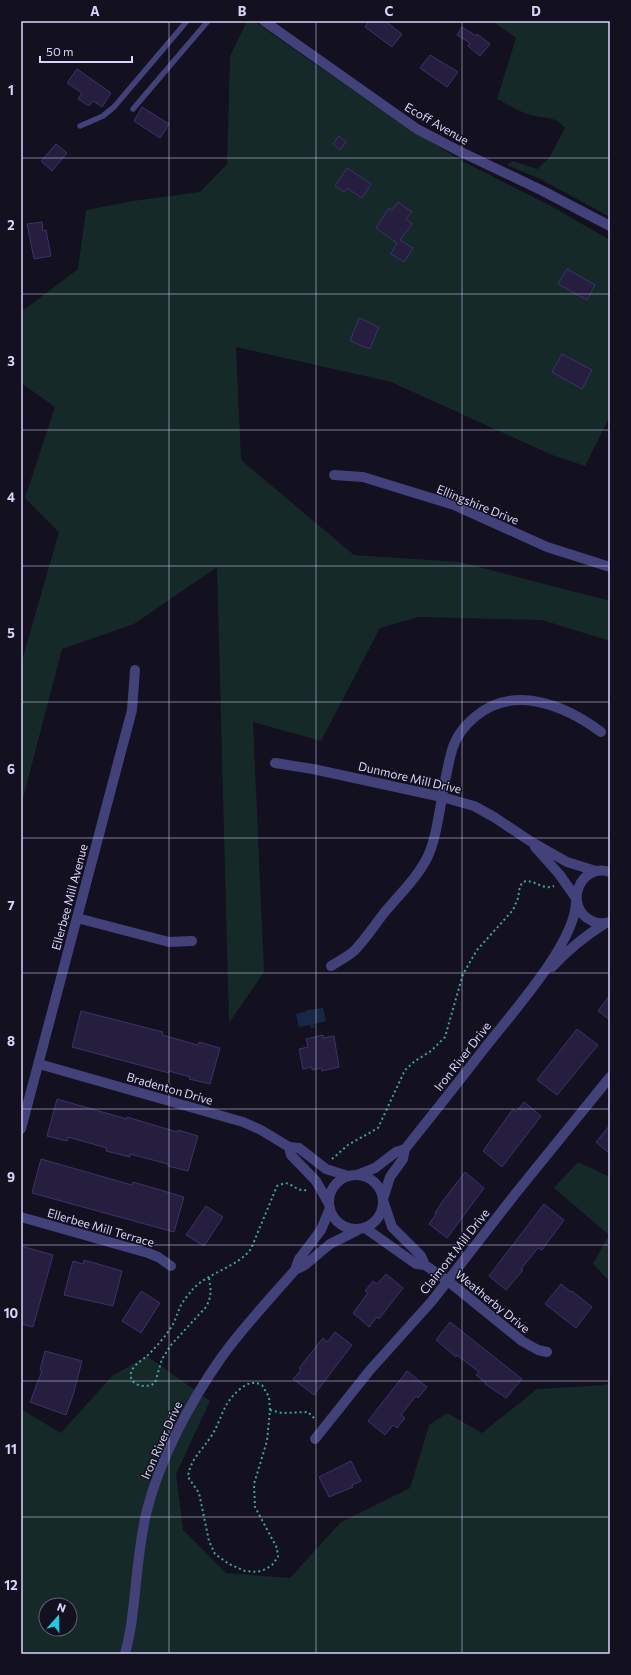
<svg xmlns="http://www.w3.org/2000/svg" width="631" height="1675" viewBox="0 0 631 1675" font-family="Commissioner,sans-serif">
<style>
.green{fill:#142928;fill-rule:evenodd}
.water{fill:#162844}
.building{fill:#251e3f;stroke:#3d3368}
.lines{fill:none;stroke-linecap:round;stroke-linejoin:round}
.path{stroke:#3da59e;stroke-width:2;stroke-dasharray:2 3;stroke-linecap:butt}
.service{stroke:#434179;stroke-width:5.5}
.minor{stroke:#434179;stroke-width:10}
.tertiary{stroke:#434179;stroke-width:10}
.grid{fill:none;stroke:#d8d4fa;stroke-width:1;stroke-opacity:0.55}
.labels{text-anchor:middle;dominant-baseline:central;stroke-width:3;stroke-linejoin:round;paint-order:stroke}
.street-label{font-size:12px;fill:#d8d4fa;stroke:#131020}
.neatline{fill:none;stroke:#d8d4fa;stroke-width:1.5}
.grid-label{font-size:13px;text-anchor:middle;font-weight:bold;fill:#d8d4fa}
</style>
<rect width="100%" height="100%" fill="#131020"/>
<path class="green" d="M247,21H254L325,71L408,128L464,162L551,206L610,240V416L585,466L552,455L391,382L236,347L241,460L354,555L460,562L610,601V641L542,620L418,617L380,628L321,741L253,722L264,972L229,1023L217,567L134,624L62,649L21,806V664L59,532L25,498L55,407L21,383V312L78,269L86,210L133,201L200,192L227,164L230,56Z
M492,21H610V217L540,179L507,165L513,161L537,169L549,158L565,128C554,115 545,119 531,115C519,112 507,104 497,99L516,38Z
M578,1162L610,1177V1282L593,1264L609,1235L554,1188Z
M147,1356L210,1401L176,1474L183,1530L226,1573L290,1578L341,1522L410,1488L429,1425L447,1413L482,1433L537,1389L605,1385L610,1382V1654H21V1409L61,1433L112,1376ZM46,1605H70V1629H46Z"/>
<path class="water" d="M323,1008L326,1021L314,1024L315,1027L311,1028L310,1025L299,1027L296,1014L307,1011V1010Z"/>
<path class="building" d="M369,21H385L402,34L392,47L365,27Z
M462,27L476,36L477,34L490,44L480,56L468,46L470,43L457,35Z
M430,55L458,72L447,87L420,68Z
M77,69L111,93L102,107L93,101L89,106L78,99L82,93L67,83Z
M142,107L169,124L160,138L134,121Z
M339,136L346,142L340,150L333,144Z
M56,144L67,153L52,171L41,161Z
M347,168L371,184L362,198L347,188L344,192L335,186Z
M398,202L412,212L406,219L412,224L400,240L413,248L404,262L391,254L397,243L376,228L389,208L392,210Z
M42,222L43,231L46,230L51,256L34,259L27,224Z
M567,269L595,285L587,300L558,284Z
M359,318L379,327L370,349L350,341Z
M562,354L592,370L582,389L552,372Z
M610,995V1020L598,1011Z
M81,1011L163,1032L162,1035L198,1045L199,1042L220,1048L210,1084L189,1079L190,1077L169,1071V1073L72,1047Z
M577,1029L598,1045L557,1095L537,1080Z
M323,1035V1038L334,1036L339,1067L322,1071L321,1068L312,1070V1067L303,1069L299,1049L308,1047L306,1039Z
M57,1099L127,1119V1117L177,1132L178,1130L198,1136L188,1171L168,1166V1164L130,1154V1157L106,1151L107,1148L68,1137L67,1141L47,1136Z
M524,1102L541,1116L502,1167L483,1151L513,1109L516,1112Z
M610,1125V1154L596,1142Z
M41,1159L132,1185L133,1182L184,1197L174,1232L32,1193Z
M465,1172L484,1188L447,1238L429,1224L436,1214L435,1213L442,1202Z
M544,1204L564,1220L542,1250L538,1248L521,1269L523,1270L506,1290L489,1276Z
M206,1206L223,1217L204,1246L186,1235Z
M21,1246L53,1255L33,1327L21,1324Z
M84,1260L122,1271L113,1306L64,1295L73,1261L83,1264Z
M386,1274L403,1288L379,1319L377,1317L369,1327L353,1313L368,1293L365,1291L373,1281L377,1284Z
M561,1284L571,1292L572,1291L592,1307L576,1328L545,1304Z
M141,1291L160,1303L141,1333L122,1321Z
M450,1322L522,1379L506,1398L485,1384L486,1383L476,1375L479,1372L457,1355L456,1357L436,1340Z
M335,1332L352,1345L314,1395L293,1379L301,1370L299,1368L323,1338L327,1342Z
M45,1351L82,1361L73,1395L66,1415L30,1402L42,1371L40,1370Z
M407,1371L427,1387L418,1398L416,1396L401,1415L405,1418L397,1428L393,1425L385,1435L368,1421Z
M351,1461L361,1481L352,1485L353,1487L329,1497L319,1477Z"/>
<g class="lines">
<path class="path" d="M332,1159L348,1145L378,1128L405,1070L415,1061L431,1051L445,1037L463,974L477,950L513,910L518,898L520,886L523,882C534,878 542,891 554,886
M209,1278C211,1289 212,1296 206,1307L171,1345L162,1359L155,1383C142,1391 123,1382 134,1367C138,1362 144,1359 148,1355C156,1347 164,1338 170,1329C175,1322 177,1314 180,1307C183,1301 189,1294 193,1289C209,1272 236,1268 251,1249L277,1186L285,1183C294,1184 299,1194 309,1189
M270,1410L269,1397L262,1385C253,1381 248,1383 240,1389C222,1404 223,1417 212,1435C202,1451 190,1459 188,1477L199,1493L209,1541L215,1554L229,1564L245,1571L257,1572L266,1569L272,1565L278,1557L277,1548L255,1507L254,1484L267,1441L270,1410L282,1413L308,1412L316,1420"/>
<path class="service" d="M133,109L208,21
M80,126L103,116L114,107L187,21"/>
<path class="minor" d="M334,475L363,477L454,505L547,547L610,567
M275,763L313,769L442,797L474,806L494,817L530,841L567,862L596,871
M535,847L559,874L576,898
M77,918L169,942L192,941
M331,966C339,961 347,957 354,951C365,940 374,926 384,913C399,895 418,877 428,856C435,841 437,825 440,809C443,789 447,769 452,750C456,736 465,725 476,716C515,684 566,706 601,732
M39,1064L243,1122L261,1130L289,1147L299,1148L326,1169L348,1176
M21,1129L132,710L135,670
M289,1147L291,1155L316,1181L329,1204
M384,1203L392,1227L421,1256L425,1265L448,1281L522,1341L538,1350L547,1352
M21,1217L148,1253L158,1257L171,1266
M365,1228L416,1264L425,1265
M315,1439L370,1370L432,1301L516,1193L610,1077"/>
<path class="tertiary" d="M264,21L417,129L461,152L541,190L610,226
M610,872C579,862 563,908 592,921C598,924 604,924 610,922
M552,967C568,950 585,936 604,924
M357,1175L375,1168L396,1152L405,1149
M329 1202a27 27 0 1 1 54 0a27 27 0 1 1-54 0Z
M383,1199L390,1177L403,1159L405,1149C433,1114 460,1080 487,1045C513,1012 575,943 576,902
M295,1270L305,1265L330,1244L358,1230
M125,1654C128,1642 131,1630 132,1618C137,1582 138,1546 147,1510C160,1459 190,1402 221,1358C243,1327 270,1299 295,1270L299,1259L321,1230L330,1208"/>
</g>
<path class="grid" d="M169,21V1654M316,21V1654M462,21V1654M21,158H610M21,294H610M21,430H610M21,566H610M21,702H610M21,838H610M21,973H610M21,1109H610M21,1245H610M21,1381H610M21,1517H610"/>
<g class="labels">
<g class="street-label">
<text transform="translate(437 123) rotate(30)">Ecoff Avenue</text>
<text transform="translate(478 504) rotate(22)">Ellingshire Drive</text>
<text transform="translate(410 777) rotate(13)">Dunmore Mill Drive</text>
<text transform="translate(69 897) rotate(-75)">Ellerbee Mill Avenue</text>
<text transform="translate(462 1056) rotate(-52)">Iron River Drive</text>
<text transform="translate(170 1088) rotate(16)">Bradenton Drive</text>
<text transform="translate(101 1227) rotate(16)">Ellerbee Mill Terrace</text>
<text transform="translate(454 1251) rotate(-52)">Claimont Mill Drive</text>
<text transform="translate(493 1301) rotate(39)">Weatherby Drive</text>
<text transform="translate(161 1440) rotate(-66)">Iron River Drive</text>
</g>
</g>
<rect width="631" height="1675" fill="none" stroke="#131020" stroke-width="44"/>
<g transform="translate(58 1617) rotate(20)"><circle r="19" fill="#131020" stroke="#625e77"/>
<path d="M0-3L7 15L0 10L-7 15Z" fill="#1dccdd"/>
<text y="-6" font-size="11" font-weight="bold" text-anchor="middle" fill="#d8d4fa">N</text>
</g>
<path d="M40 56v6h92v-6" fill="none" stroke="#d8d4fa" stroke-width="2"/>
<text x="46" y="56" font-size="12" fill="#d8d4fa" stroke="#131020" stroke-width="3" paint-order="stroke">50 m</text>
<rect x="22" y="22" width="587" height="1631" class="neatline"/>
<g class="grid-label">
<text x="95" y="16">A</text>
<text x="242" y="16">B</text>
<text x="389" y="16">C</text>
<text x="536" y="16">D</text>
<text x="11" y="95">1</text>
<text x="11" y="230">2</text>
<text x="11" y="366">3</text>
<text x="11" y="502">4</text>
<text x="11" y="638">5</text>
<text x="11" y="774">6</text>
<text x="11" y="910">7</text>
<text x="11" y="1046">8</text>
<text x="11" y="1182">9</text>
<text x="11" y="1318">10</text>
<text x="11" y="1454">11</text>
<text x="11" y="1590">12</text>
</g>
</svg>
